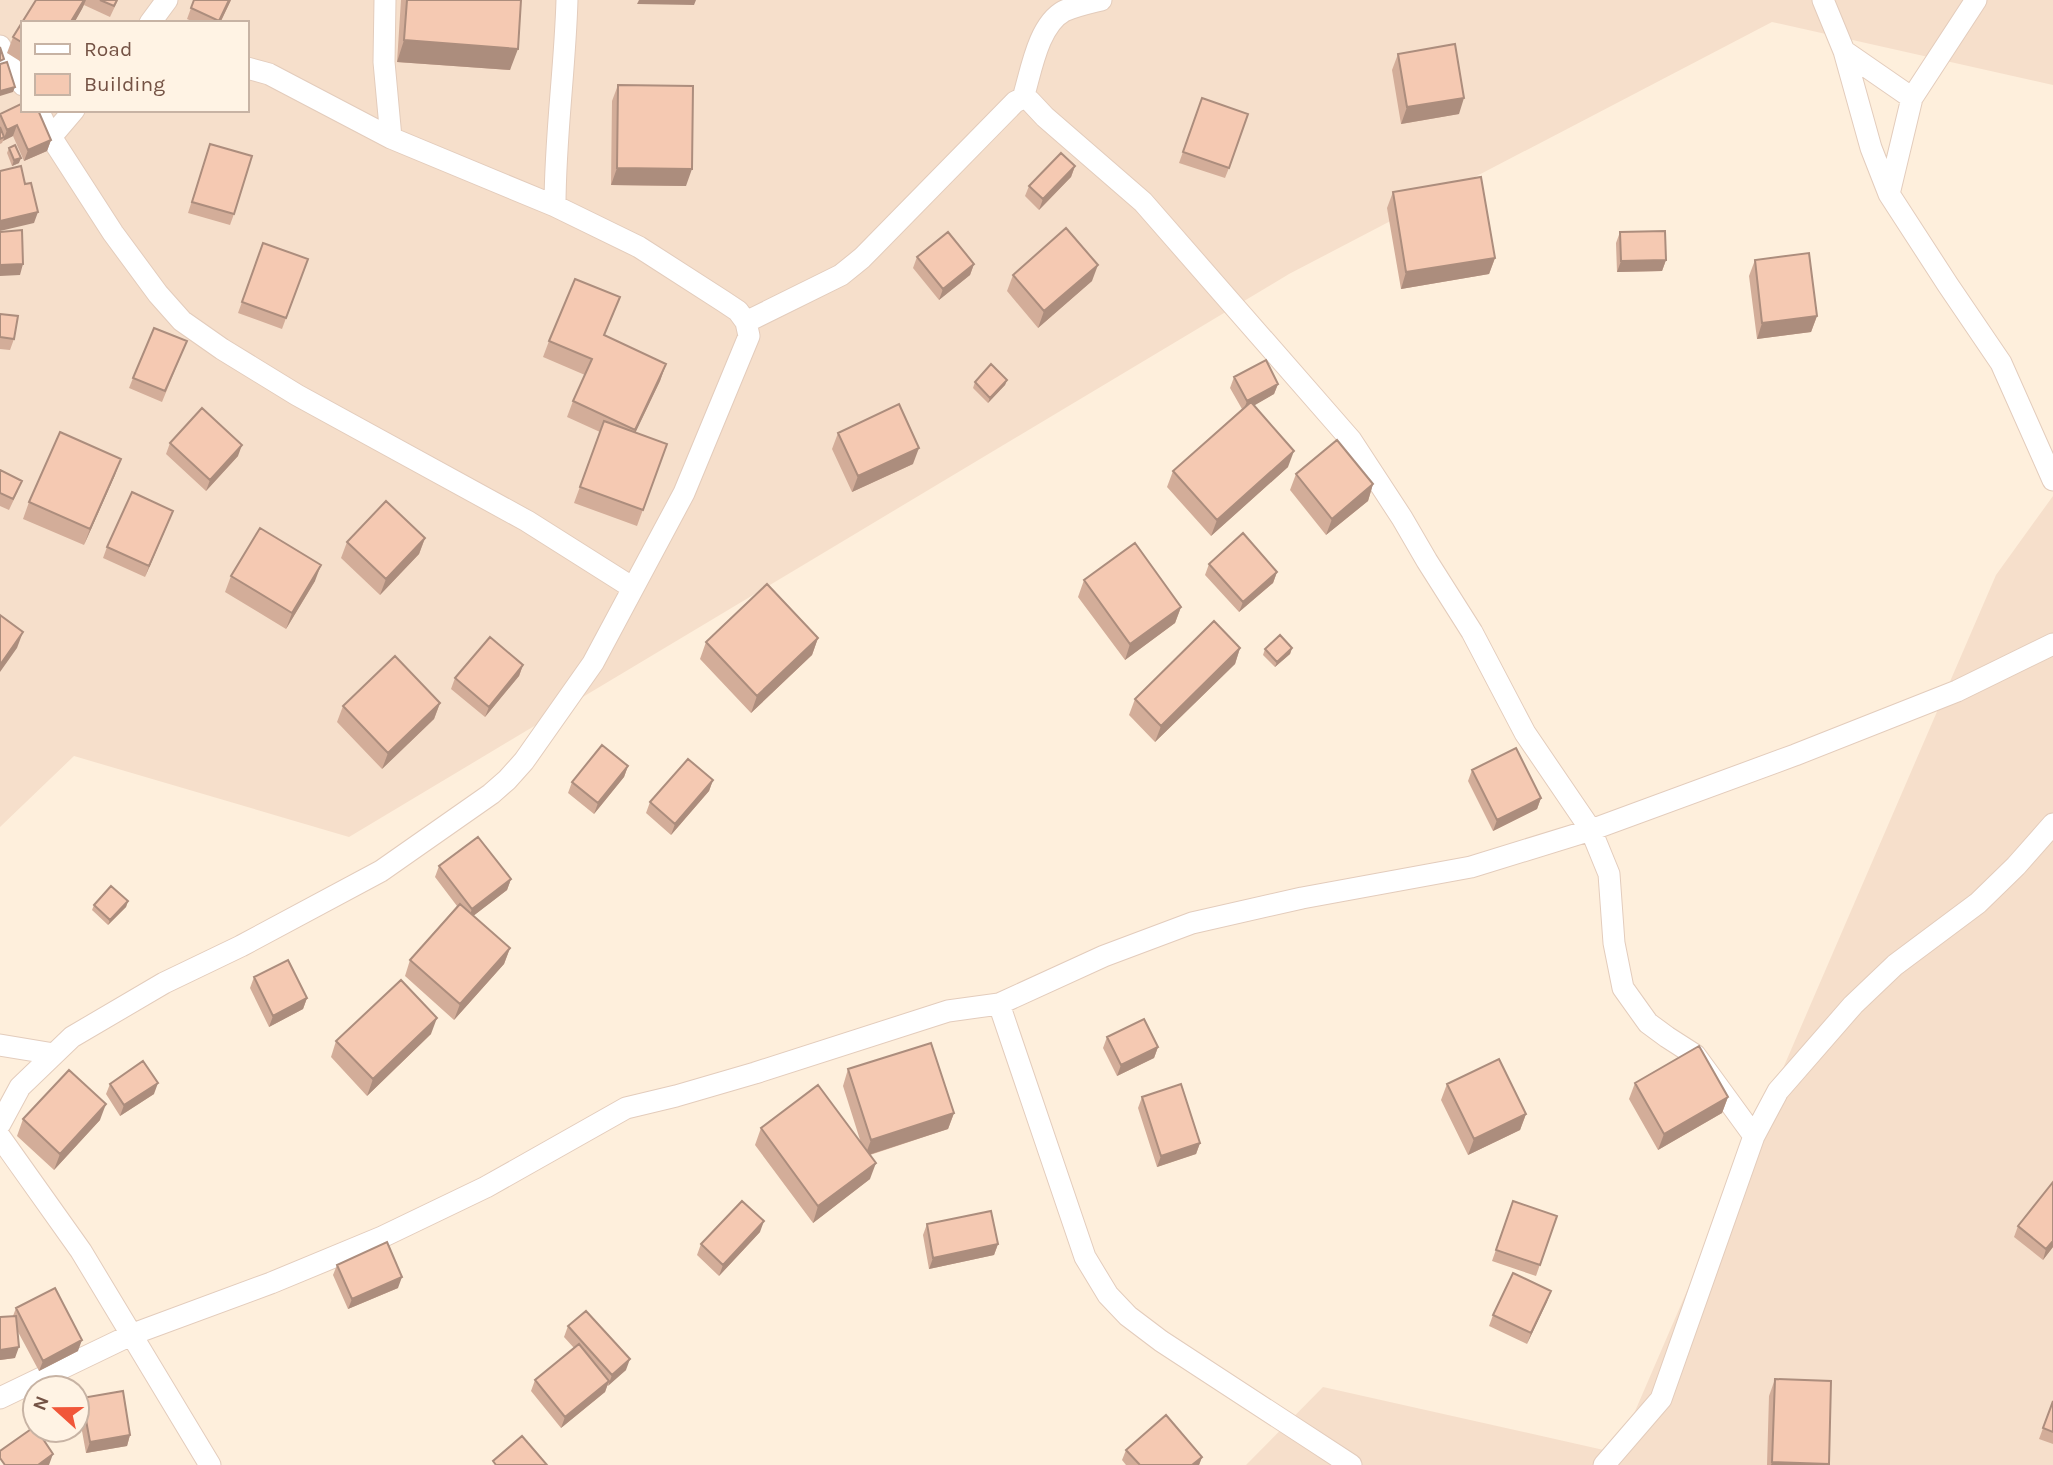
<svg xmlns="http://www.w3.org/2000/svg" width="2053" height="1465" viewBox="0 0 2053 1465" font-family="Karla,sans-serif">
<style>
.residential{fill:#f6dfcb;fill-rule:evenodd}
.lines{fill:none;stroke-linecap:round;stroke-linejoin:round}
.minor-casing{stroke:#e3ccbc;stroke-width:23}
.minor{stroke:#fff;stroke-width:21}
.wall{fill:#d3ad99}
.shaded-wall{fill:#ac8d7d}
.building{fill:#f5c9b2;stroke:#ac8d7d;stroke-width:2}
</style>
<rect width="100%" height="100%" fill="#feefdc"/>
<path class="residential" d="M0,0H2053V85L1772,22L1289,274L349,837L74,756L0,827ZM23,23H247V110H23Z
M2053,496V1465H1246L1323,1387L1617,1453L1996,575Z"/>
<g class="lines">
<defs>
<path id="minor" d="M385,0L384,62L391,138L555,206
M1823,0L1844,51L1871,148L1889,194L1948,285L2001,363L2053,480
M150,23L167,0
M0,46L10,66L23,85
M1844,51L1912,98
M247,68L269,74L391,138
M1023,98C1031,72 1038,25 1064,11C1075,6 1089,3 1101,0
M38,110L51,137L113,233L158,294L182,321L222,349L297,395L527,521L633,588
M51,137L74,110
M1889,194L1912,98L1976,0
M746,322L841,275L862,258L1015,102L1023,98L1030,101L1045,117L1143,202L1351,440L1402,518L1427,561L1472,632L1525,733L1591,830L1609,874L1614,943L1623,988L1648,1023L1667,1037L1695,1055L1754,1136
M999,1004L1085,1257L1108,1295L1128,1316L1161,1341L1351,1465
M0,1045L54,1054
M0,1124L20,1087L72,1037L164,983L241,946L381,871L491,794L507,780L524,761L593,663L684,493L749,336L746,322L738,311L723,301L639,247L555,206C555,137 565,69 567,0
M0,1137L81,1251L210,1465
M0,1398L133,1334L271,1283L382,1237L486,1187L626,1108L676,1096L755,1073L948,1011L999,1004L1104,956L1192,923L1302,898L1471,867L1591,830L1795,755L1957,691L2053,644
M1604,1465L1661,1399L1754,1136L1778,1091L1853,1005L1895,965L1978,903L2016,866L2053,824"/>
</defs>
<use href="#minor" class="minor-casing"/>
<use href="#minor" class="minor"/>
</g>
<path class="wall" d="M36,0H118L110,17L84,5L74,23H23V63L7,53L13,37Z
M231,0L220,23H196L187,19L191,8Z
M401,0H521L510,70L397,62Z
M1398,54L1459,114L1401,124L1392,70Z
M618,85L686,186L611,185L612,101Z
M1202,98L1229,168L1225,178L1179,163Z
M0,113L51,140L47,151L24,161L13,136L3,141L2,143L0,144Z
M210,144L234,214L230,225L188,213Z
M9,148L19,163L12,166L7,153Z
M1075,166L1071,177L1039,210L1025,196L1029,186Z
M1393,192L1495,258L1489,274L1401,289L1387,208Z
M1620,232L1666,260L1662,271L1617,272L1616,243Z
M263,243L308,259L282,329L238,313Z
M917,257L974,264L970,275L939,300L913,268Z
M1755,260L1817,316L1811,332L1757,339L1749,276Z
M1013,275L1092,281L1038,328L1007,291Z
M614,313L604,336L666,364L660,381L635,433L667,444L637,526L574,503L600,432L567,417L573,401L585,375L543,357L549,341Z
M0,314L14,339L10,350L0,349Z
M187,341L162,402L129,388L133,378Z
M1234,377L1278,384L1274,394L1254,405L1288,467L1211,536L1167,487L1173,471L1242,409L1230,388Z
M1007,380L1005,385L988,403L973,388L975,382Z
M838,433L913,464L852,492L832,449Z
M170,443L238,456L206,491L166,454Z
M0,470L18,491L9,510L0,506Z
M1296,474L1373,484L1368,501L1326,535L1290,490Z
M115,475L84,545L23,519L29,502Z
M169,521L145,577L103,558L107,547Z
M425,538L419,554L380,595L341,558L347,542Z
M1209,564L1277,572L1273,583L1239,612L1205,575Z
M231,576L315,581L286,629L225,592Z
M1084,580L1181,607L1175,623L1125,660L1078,597Z
M818,638L812,655L751,713L700,659L706,642Z
M1240,648L1235,664L1155,742L1129,715L1135,699Z
M1292,648L1290,654L1275,667L1263,655L1265,649Z
M523,665L519,676L485,717L451,689L455,678Z
M440,703L434,719L382,769L337,722L343,706Z
M628,766L624,777L594,814L568,793L572,782Z
M1472,770L1541,798L1537,809L1493,831L1468,781Z
M713,780L709,791L671,835L646,813L650,802Z
M439,866L511,879L507,890L473,916L510,948L504,964L454,1020L405,976L410,960L457,906L435,877Z
M128,901L126,907L108,925L92,910L94,905Z
M254,977L307,998L303,1009L269,1027L250,988Z
M431,1034L367,1096L331,1057L336,1041Z
M1107,1037L1158,1047L1154,1058L1117,1076L1103,1048Z
M848,1069L954,1113L948,1129L870,1155V1179L813,1223L755,1145L761,1128L861,1143L843,1086Z
M1635,1083L1728,1097L1722,1113L1658,1150L1629,1099Z
M110,1084L154,1094L120,1116L106,1094Z
M1447,1084L1526,1114L1520,1130L1468,1155L1441,1100Z
M1142,1097L1200,1143L1196,1154L1157,1167L1138,1108Z
M23,1119L100,1120L54,1170L17,1136Z
M2053,1182V1247L2043,1260L2014,1237L2018,1226Z
M1513,1201L1557,1216L1536,1276L1492,1261Z
M927,1224L998,1244L994,1255L929,1269L923,1235Z
M760,1232L719,1276L697,1255L701,1244Z
M337,1265L398,1288L348,1309L333,1275Z
M1551,1291L1527,1344L1489,1326L1493,1315Z
M16,1308L78,1351L39,1371L17,1330L15,1358L0,1360V1317L13,1316Z
M568,1326L626,1370L607,1386L605,1392L561,1428L531,1391L535,1380L574,1348L564,1337Z
M1775,1379L1828,1465H1767L1769,1396Z
M82,1398L130,1435L127,1446L86,1453L78,1409Z
M2053,1401V1444L2039,1439Z
M1126,1450L1202,1457L1199,1465H1126L1122,1460Z"/>
<path class="shaded-wall" d="M84,0H86L82,9L74,23H70Z
M229,0H231L220,23H219Z
M639,0H696L694,5L637,4Z
M404,40L518,49L510,70L397,62Z
M15,87L13,92L0,96V91Z
M1464,98L1459,114L1401,124L1407,107Z
M17,125L13,136L3,141L7,130Z
M51,140L47,151L24,161L28,150Z
M21,158L19,163L12,166L14,160Z
M1075,166L1071,177L1039,210L1043,199Z
M617,168L692,169L686,186L611,185Z
M38,212L34,223L0,231V221Z
M1495,258L1489,274L1401,289L1406,272Z
M1666,260L1662,271L1617,272L1621,261Z
M23,264L20,275L0,276V265Z
M974,264L970,275L939,300L943,289Z
M1098,265L1092,281L1038,328L1044,311Z
M1817,316L1811,332L1757,339L1762,323Z
M666,364L660,381L629,446L635,430Z
M1007,380L1005,385L988,403L990,398Z
M1278,384L1274,394L1243,412L1247,401Z
M242,445L238,456L206,491L210,480Z
M919,448L913,464L852,492L858,476Z
M1294,451L1288,467L1211,536L1217,520Z
M121,459L115,475L84,545L90,529Z
M1373,484L1368,501L1326,535L1332,519Z
M173,511L169,521L145,577L149,566Z
M425,538L419,554L380,595L386,579Z
M321,565L315,581L286,629L292,613Z
M1277,572L1273,583L1239,612L1243,602Z
M1181,607L1175,623L1125,660L1130,644Z
M23,632L17,648L0,672V665Z
M818,638L812,655L751,713L757,696Z
M1240,648L1235,664L1155,742L1161,726Z
M1292,648L1290,654L1275,667L1277,662Z
M523,665L519,676L485,717L489,707Z
M440,703L434,719L382,769L388,753Z
M628,766L624,777L594,814L598,803Z
M713,780L709,791L671,835L675,824Z
M1541,798L1537,809L1493,831L1497,820Z
M511,879L507,890L468,920L472,909Z
M128,901L126,907L108,925L110,920Z
M510,948L504,964L454,1020L460,1004Z
M307,998L303,1009L269,1027L273,1016Z
M437,1018L431,1034L367,1096L373,1079Z
M1158,1047L1154,1058L1117,1076L1121,1065Z
M158,1083L154,1094L120,1116L124,1105Z
M1728,1097L1722,1113L1658,1150L1664,1134Z
M106,1104L100,1120L54,1170L60,1154Z
M954,1113L948,1129L865,1156L871,1140Z
M1526,1114L1520,1130L1468,1155L1474,1139Z
M1200,1143L1196,1154L1157,1167L1161,1156Z
M876,1163L870,1179L813,1223L818,1206Z
M764,1221L760,1232L719,1276L723,1265Z
M2053,1241V1247L2043,1260L2046,1249Z
M998,1244L994,1255L929,1269L933,1258Z
M402,1277L398,1288L348,1309L352,1299Z
M1551,1291L1547,1302L1527,1344L1531,1333Z
M82,1340L78,1351L39,1371L43,1361Z
M19,1347L15,1358L0,1360V1350Z
M630,1359L626,1370L608,1386L612,1375Z
M609,1381L605,1392L561,1428L565,1417Z
M130,1435L127,1446L86,1453L90,1442Z
M53,1454L49,1465H38Z
M1202,1457L1199,1465H1192Z
M1772,1462L1829,1464L1828,1465H1771Z"/>
<path class="building" d="M36,0H84L70,23H23V43L13,37Z
M100,0H117L114,6Z
M194,0H229L219,21L191,8Z
M407,0H521L518,49L404,40Z
M1455,44L1464,98L1407,107L1398,54Z
M0,47L4,59L0,61Z
M7,62L15,87L0,91V64Z
M618,85L693,86L692,169L617,168Z
M1202,98L1248,114L1229,168L1183,152Z
M23,103V110H38L51,140L28,150L17,125L7,130L0,114Z
M0,127L4,137L0,139Z
M210,144L252,156L234,214L192,202Z
M15,145L21,158L14,160L9,148Z
M1061,153L1075,166L1043,199L1029,186Z
M21,166L25,184L31,183L38,212L0,221V171Z
M1481,177L1495,258L1406,272L1393,192Z
M1066,228L1098,265L1044,311L1013,275Z
M22,230L23,264L0,265V232Z
M1665,231L1666,260L1621,261L1620,232Z
M948,232L974,264L943,289L917,257Z
M263,243L308,259L286,318L242,302Z
M1809,253L1817,316L1762,323L1755,260Z
M575,279L620,297L604,335L666,364L635,430L573,401L592,359L549,341Z
M0,314L18,316L14,339L0,337Z
M154,328L187,341L165,391L133,378Z
M1266,360L1278,384L1247,401L1234,377Z
M991,364L1007,380L990,398L975,382Z
M1251,402L1294,451L1217,520L1173,471Z
M899,404L919,448L858,476L838,433Z
M202,408L242,445L210,480L170,443Z
M604,421L667,444L643,510L580,487Z
M60,432L121,459L90,529L29,502Z
M1337,440L1373,484L1332,519L1296,474Z
M0,470L22,481L13,499L0,493Z
M132,492L173,511L149,566L107,547Z
M386,501L425,538L386,579L347,542Z
M260,528L321,565L292,613L231,576Z
M1243,533L1277,572L1243,602L1209,564Z
M1135,543L1181,607L1130,644L1084,580Z
M767,584L818,638L757,696L706,642Z
M0,615L23,632L0,665Z
M1214,621L1240,648L1161,726L1135,699Z
M1280,635L1292,648L1277,662L1265,649Z
M490,637L523,665L489,707L455,678Z
M395,656L440,703L388,753L343,706Z
M602,745L628,766L598,803L572,782Z
M1516,748L1541,798L1497,820L1472,770Z
M688,759L713,780L675,824L650,802Z
M478,837L511,879L472,909L439,866Z
M111,886L128,901L110,920L94,905Z
M460,904L510,948L460,1004L410,960Z
M288,960L307,998L273,1016L254,977Z
M401,980L437,1018L373,1079L336,1041Z
M1144,1019L1158,1047L1121,1065L1107,1037Z
M931,1043L954,1113L871,1140L848,1069Z
M1699,1046L1728,1097L1664,1134L1635,1083Z
M1499,1059L1526,1114L1474,1139L1447,1084Z
M143,1061L158,1083L124,1105L110,1084Z
M69,1070L106,1104L60,1154L23,1119Z
M1181,1084L1200,1143L1161,1156L1142,1097Z
M818,1085L876,1163L818,1206L761,1128Z
M2053,1182V1241L2046,1249L2018,1226Z
M742,1201L764,1221L723,1265L701,1244Z
M1513,1201L1557,1216L1540,1265L1496,1250Z
M991,1211L998,1244L933,1258L927,1224Z
M387,1242L402,1277L352,1299L337,1265Z
M1513,1273L1551,1291L1531,1333L1493,1315Z
M55,1288L82,1340L43,1361L16,1308Z
M586,1311L630,1359L612,1375L568,1326Z
M16,1316L19,1347L0,1350V1317Z
M579,1344L609,1381L565,1417L535,1380Z
M1775,1379L1831,1381L1829,1464L1772,1462Z
M123,1391L130,1435L90,1442L82,1398Z
M2053,1401V1432L2043,1428Z
M1166,1415L1202,1457L1192,1465H1140L1126,1450Z
M34,1427L35,1430H37L53,1454L38,1465H5L0,1458V1451Z
M522,1436L547,1465H496L493,1461Z"/>
<rect x="21" y="21" width="228" height="91" fill="#fff3e4" stroke="#c7b3a4" stroke-width="2"/>
<rect x="35" y="44" width="35" height="10" fill="#ffffff" stroke="#c7b3a4" stroke-width="2"/>
<text x="84" y="56" font-size="21" fill="#745244">Road</text>
<rect x="35" y="74" width="35" height="21" fill="#f5c9b2" stroke="#c7b3a4" stroke-width="2"/>
<text x="84" y="91" font-size="21" fill="#745244">Building</text>
<g transform="translate(56 1409) rotate(291)"><circle r="33" fill="#fff3e4" stroke="#c7b3a4" stroke-width="2"/>
<path d="M0-5L12 26L0 18L-12 26Z" fill="#f15639"/>
<text y="-10" font-size="19" font-weight="bold" text-anchor="middle" fill="#745244">N</text>
</g>
</svg>
